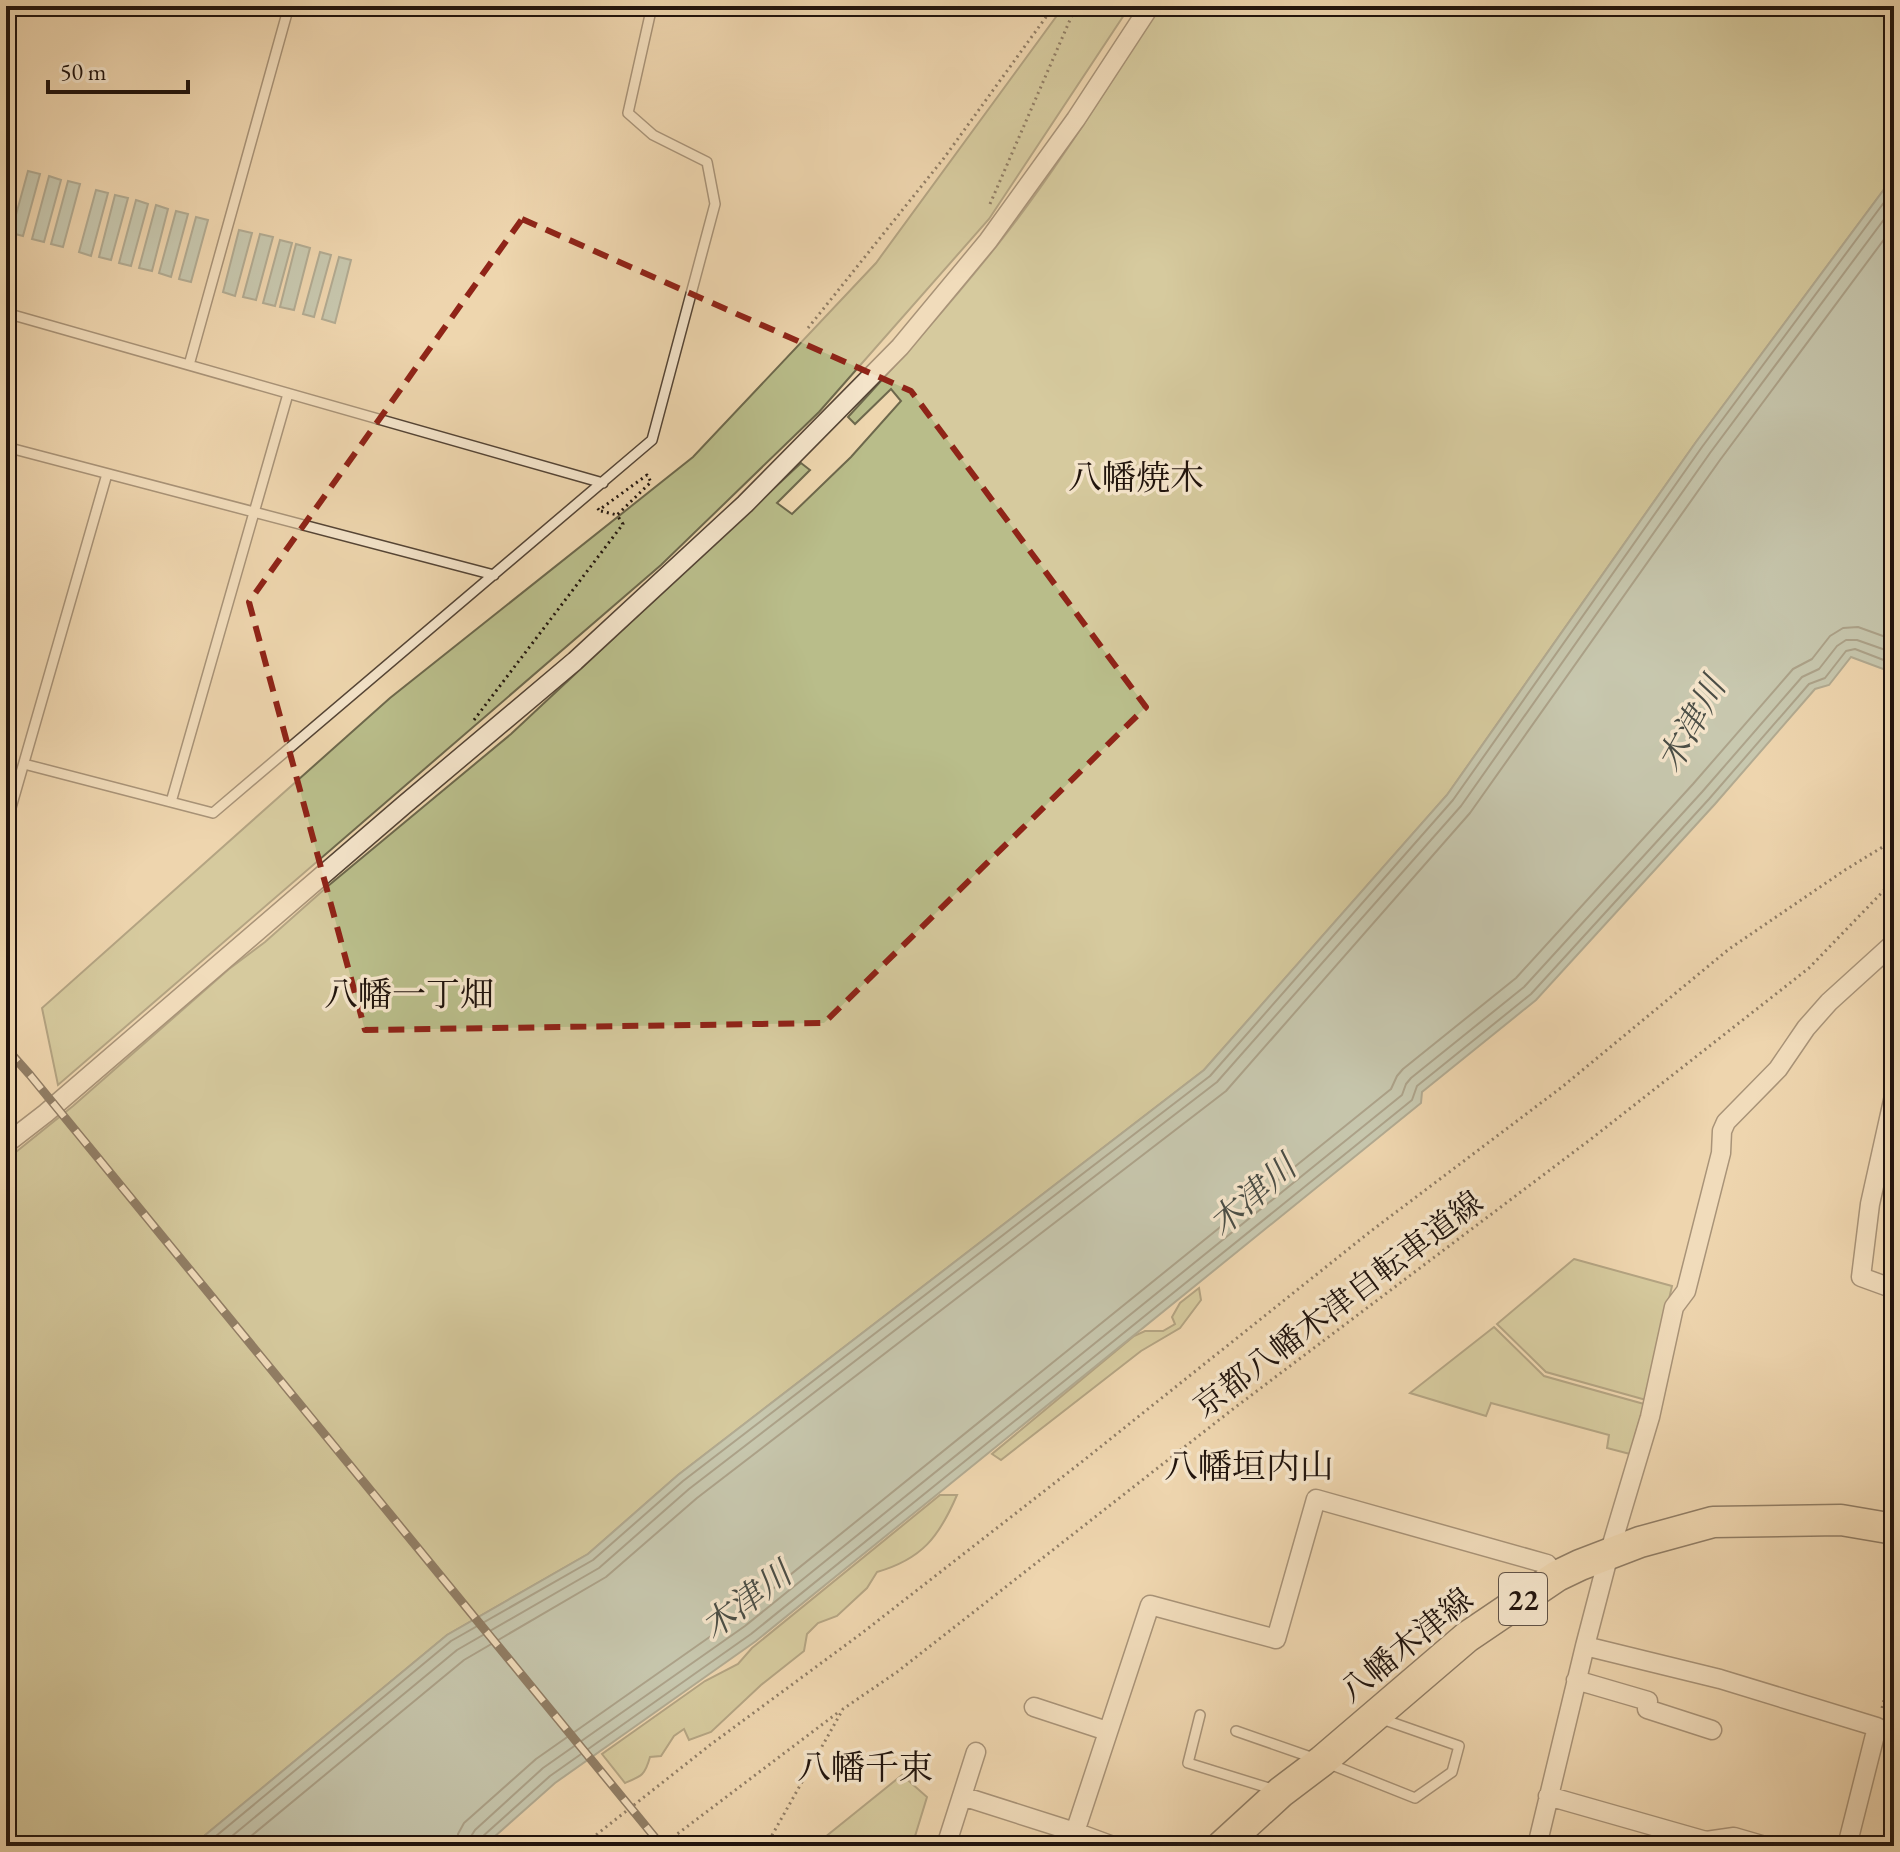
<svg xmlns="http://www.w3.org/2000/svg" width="1900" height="1852" viewBox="0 0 1900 1852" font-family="'EB Garamond','Noto Serif JP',serif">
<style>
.green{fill:#b9bd8a;stroke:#6d684c;stroke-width:2}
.water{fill:#99b9af;stroke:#69776e;stroke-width:2}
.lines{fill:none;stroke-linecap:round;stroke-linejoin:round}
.shore{stroke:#5d665e;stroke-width:2}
.lane-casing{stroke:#544435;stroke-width:12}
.street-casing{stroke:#544435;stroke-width:21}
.primary-casing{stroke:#21140d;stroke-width:33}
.path{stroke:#21140d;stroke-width:3;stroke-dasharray:2 4;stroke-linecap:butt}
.lane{stroke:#f4e4ca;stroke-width:9}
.street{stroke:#f4e4ca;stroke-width:18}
.primary{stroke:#eed6ae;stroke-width:30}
.rail-casing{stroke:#21140d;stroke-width:9}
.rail{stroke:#f4e4ca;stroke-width:6;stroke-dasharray:18;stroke-linecap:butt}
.marked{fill:none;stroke:#8f2418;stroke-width:6;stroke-dasharray:16 10;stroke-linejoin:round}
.labels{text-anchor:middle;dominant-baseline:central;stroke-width:7;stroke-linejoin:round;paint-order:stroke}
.shield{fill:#f4e4ca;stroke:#605246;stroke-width:2}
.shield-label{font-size:30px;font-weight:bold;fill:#21140d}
.street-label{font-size:32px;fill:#21140d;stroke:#f4e4ca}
.neighbourhood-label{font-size:34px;fill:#21140d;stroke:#f4e4ca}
.water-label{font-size:34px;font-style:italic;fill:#4b4e46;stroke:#f4e4ca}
</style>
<rect width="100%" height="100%" fill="#eed6ae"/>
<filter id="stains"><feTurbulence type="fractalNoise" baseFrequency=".0025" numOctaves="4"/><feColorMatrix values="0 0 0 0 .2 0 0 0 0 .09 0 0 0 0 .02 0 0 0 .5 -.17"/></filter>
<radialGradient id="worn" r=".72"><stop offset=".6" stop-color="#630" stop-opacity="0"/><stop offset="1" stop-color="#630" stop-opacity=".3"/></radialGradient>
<path class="green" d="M1064,6H1130L989,219L819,412L661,565L58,1085L42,1008L390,698L693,457L876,263Z
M1160,6H1894V176L1696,442L1447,795L1204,1070L678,1475L588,1554L447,1635L192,1846H6V1160L73,1106L229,969L265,942L328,886L511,734L801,463L810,470L777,503L792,514L851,457L901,401L891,389L855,424L848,417C900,361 951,303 999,243C1058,168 1108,86 1160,6Z
M1574,1259L1672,1286L1646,1400L1546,1372L1497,1324Z
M1199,1288L1201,1300L1180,1328L1141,1351L1001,1460L992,1454L1134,1336L1145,1331H1163L1175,1324L1172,1317L1180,1303Z
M1494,1327L1544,1376L1644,1404L1630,1454L1607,1448L1609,1435L1491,1403L1486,1416L1410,1393Z
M940,1495H957C939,1537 922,1559 877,1572L867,1588L837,1616L818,1623L807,1634L804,1651L761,1685L711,1732L689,1740L684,1729L674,1736L661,1756L650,1757C645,1775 642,1776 625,1783L602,1754L705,1681L738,1664L752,1648Z
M902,1775L927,1797L912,1846H814Z"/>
<path class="water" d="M28,171L40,174L23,236L11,233Z
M49,176L61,180L44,242L32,239Z
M1894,176V673L1851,657L1829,685L1815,689L1715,804L1536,1000L1422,1092L1421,1103L756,1641L555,1783L484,1846H192L447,1635L588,1554L678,1475L1204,1070L1447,795L1696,442Z
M68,181L80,184L63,247L51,244Z
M96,190L108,193L91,256L79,252Z
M115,195L128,198L111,260L99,257Z
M136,200L148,204L131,266L119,263Z
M156,205L168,209L152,271L139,268Z
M176,211L188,214L171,277L159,273Z
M196,217L208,220L191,282L179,279Z
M239,230L252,233L235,296L223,292Z
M260,234L273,237L256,300L243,297Z
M280,240L292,243L275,306L263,303Z
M296,244L310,248L294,310L280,307Z
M320,252L331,255L314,317L303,314Z
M339,257L351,260L335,323L322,319Z"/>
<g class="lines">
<path class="shore" d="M204,1846L451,1641L593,1560L683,1481L1210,1076L1453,800L1702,447L1894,189
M220,1846L457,1650L599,1568L689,1489L1217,1082L1461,806L1710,453L1894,206
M239,1846L464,1660L606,1577L697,1498L1226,1091L1470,813L1720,460L1894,226
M457,1846L458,1834L464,1823L536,1759L738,1617L1391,1089L1397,1076L1403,1069L1516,978L1693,784L1793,669L1812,659L1830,636L1843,628L1858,627L1894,640
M469,1846L470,1838L475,1830L543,1768L745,1626L1402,1095L1406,1084L1411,1078L1524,987L1702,792L1802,677L1819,669L1837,646L1846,640H1857L1894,653
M479,1846L482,1837L550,1776L751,1634L1412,1100L1417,1086L1531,994L1709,799L1809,684L1825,678L1846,651L1855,649L1894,664"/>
<defs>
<path id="lane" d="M6,313L603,483
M189,365L289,6
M6,447L494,575
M24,764L213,813L652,440L715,204L707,162L653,135L628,113L652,6
M171,802L288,394
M6,825L107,474
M1200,1715L1188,1763L1275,1790
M1236,1731L1322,1761L1415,1798L1452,1772L1459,1746L1382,1719"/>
<path id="street" d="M1894,1096L1870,1204L1861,1277L1894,1289
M6,1144L46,1113L404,805L575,661L745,504L900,347L988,241L1076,119L1150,6
M1585,1646L1720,1679L1877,1727L1847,1846
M1576,1680L1648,1701L1647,1709L1712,1730
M1034,1707L1107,1731
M962,1796L1075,1832L1113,1846
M1548,1796L1706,1841L1734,1837L1765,1846
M1075,1832L1150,1605L1276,1639L1316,1499L1547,1564L1557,1576
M946,1846L976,1752
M1537,1846L1585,1646L1609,1554L1650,1417L1674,1307L1686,1291L1721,1153L1722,1131L1726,1122L1778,1069L1806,1028L1829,1002L1894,943"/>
<path id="primary" d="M1222,1846L1281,1792L1322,1761L1467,1637L1557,1576L1580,1565L1640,1542L1713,1522L1841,1520L1894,1529"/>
</defs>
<use href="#lane" class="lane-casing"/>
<use href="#street" class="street-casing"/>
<use href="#primary" class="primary-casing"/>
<path class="path" d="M990,204L1076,6
M808,328L944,158L1054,6
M601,511L617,515
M474,720L623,524L617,515L651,482L647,475L599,510L596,506
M1882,1708L1889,1680
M1889,1715L1894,1704
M668,1841L840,1711
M582,1846L710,1745L862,1633L1079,1464L1371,1231L1562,1087L1729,949L1845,870L1894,840
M766,1846L843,1709L897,1672L1233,1409L1591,1139L1809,968L1894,880"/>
<use href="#lane" class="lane"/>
<use href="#street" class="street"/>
<use href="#primary" class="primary"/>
<defs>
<path id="rail" d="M6,1048L30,1075L662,1846"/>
</defs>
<use href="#rail" class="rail-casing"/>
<use href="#rail" class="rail"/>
</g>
<path d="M0 0H1900V1852H0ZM522,219L911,391L1146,707L824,1023L365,1030L249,602Z" fill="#eed6ae" fill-opacity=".55" fill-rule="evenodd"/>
<path class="marked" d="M522,219L911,391L1146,707L824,1023L365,1030L249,602Z"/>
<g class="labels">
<rect class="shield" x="1499" y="1573" width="48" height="52" rx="6"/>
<g class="shield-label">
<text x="1523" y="1599">22</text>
</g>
<g class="street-label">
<text transform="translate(1338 1304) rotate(-37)">京都八幡木津自転車道線</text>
<text transform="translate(1406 1645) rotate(-39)">八幡木津線</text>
</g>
<g class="neighbourhood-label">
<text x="1136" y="477">八幡焼木</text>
<text x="409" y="994">八幡一丁畑</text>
<text x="1249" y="1466">八幡垣内山</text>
<text x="865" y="1767">八幡千束</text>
</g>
<g class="water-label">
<text transform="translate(1691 724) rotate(-61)">木津川</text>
<text transform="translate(1252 1195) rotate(-41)">木津川</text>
<text transform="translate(746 1600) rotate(-37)">木津川</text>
</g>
</g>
<rect width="1900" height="1852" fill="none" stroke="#eed6ae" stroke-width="32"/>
<rect x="8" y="8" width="1884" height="1836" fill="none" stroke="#21140d" stroke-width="4"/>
<rect x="16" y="16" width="1868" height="1820" fill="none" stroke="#21140d" stroke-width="2"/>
<path d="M48 80v12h140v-12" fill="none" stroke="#21140d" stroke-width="4"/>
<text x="60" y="80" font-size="24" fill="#21140d" stroke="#f4e4ca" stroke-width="6" paint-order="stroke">50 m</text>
<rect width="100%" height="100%" filter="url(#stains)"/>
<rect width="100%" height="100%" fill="url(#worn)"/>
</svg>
